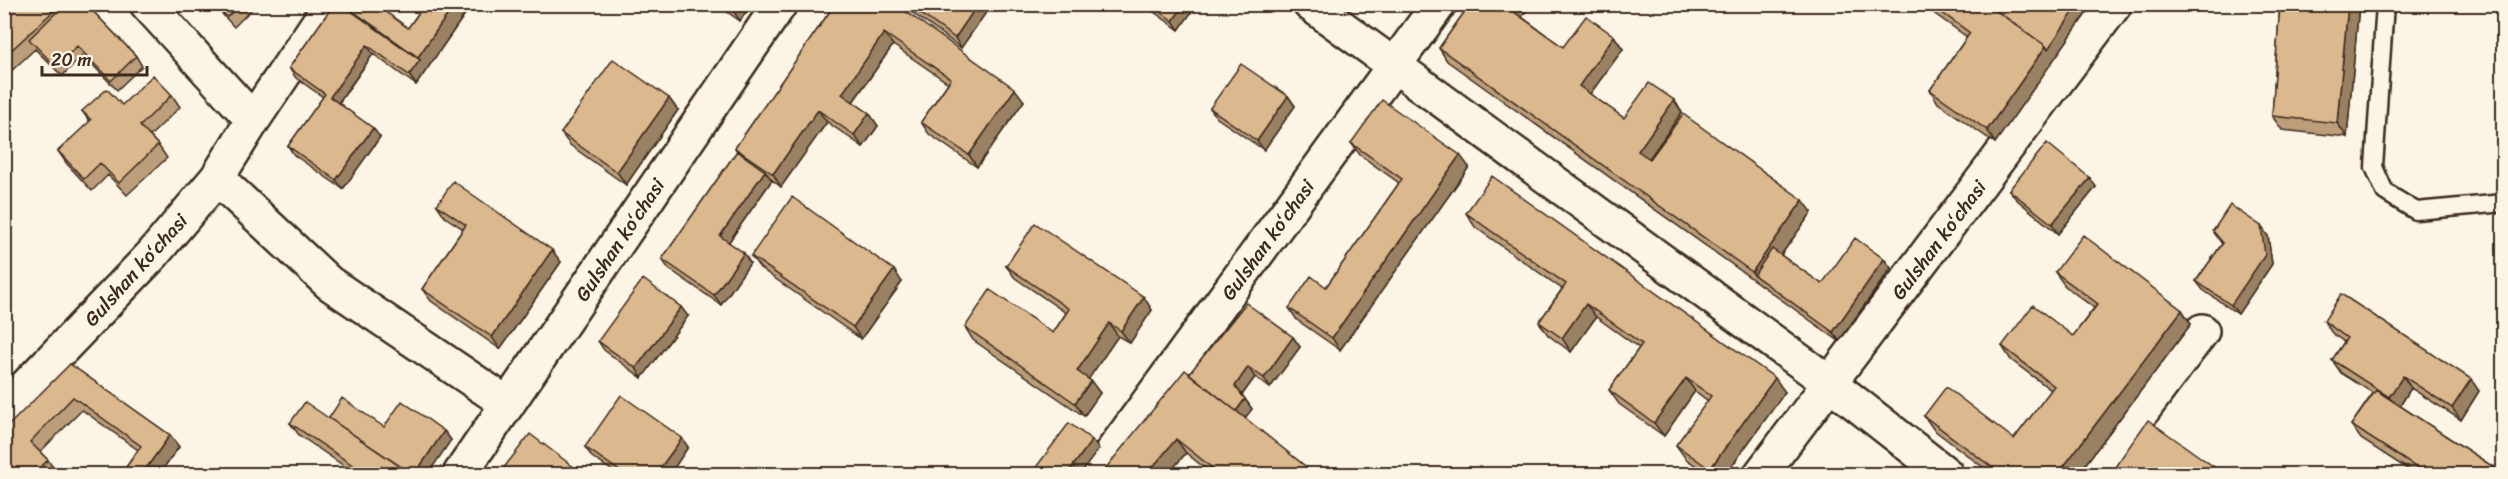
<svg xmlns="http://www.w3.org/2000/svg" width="2508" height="479" viewBox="0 0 2508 479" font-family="Sriracha,sans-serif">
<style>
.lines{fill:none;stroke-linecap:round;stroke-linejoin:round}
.lane-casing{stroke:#3b2a1e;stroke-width:21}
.street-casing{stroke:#3b2a1e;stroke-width:38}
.lane{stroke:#fcf5e5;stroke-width:16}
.street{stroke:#fcf5e5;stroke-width:33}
.wall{fill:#bd9e7a;stroke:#3b2a1e;stroke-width:1.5}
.shaded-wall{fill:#9a8163;stroke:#3b2a1e;stroke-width:1.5}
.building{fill:#dcb88e;stroke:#3b2a1e;stroke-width:1.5}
.labels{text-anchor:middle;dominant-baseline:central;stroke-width:4.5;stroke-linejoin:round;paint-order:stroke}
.street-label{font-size:20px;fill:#3b2a1e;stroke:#fcf5e5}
</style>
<rect width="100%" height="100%" fill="#fcf5e5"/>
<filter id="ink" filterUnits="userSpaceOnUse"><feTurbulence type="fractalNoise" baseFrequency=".0167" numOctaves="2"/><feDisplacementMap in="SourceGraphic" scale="12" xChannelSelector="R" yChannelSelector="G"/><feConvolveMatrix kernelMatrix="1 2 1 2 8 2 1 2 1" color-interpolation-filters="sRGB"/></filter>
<g filter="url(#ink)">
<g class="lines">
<defs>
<path id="lane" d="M2385,4L2374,167L2385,192L2416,211L2504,203"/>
<path id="street" d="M147,4L253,120
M1310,4L1831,384L1946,474
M217,178L329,283L508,404
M4,409L153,254L217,178L253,120L331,4
M460,474L780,4
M1096,474L1439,4
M1761,474L2115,4
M2095,474L2202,331"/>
</defs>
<use href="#lane" class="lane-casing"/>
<use href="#street" class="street-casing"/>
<use href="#lane" class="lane"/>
<use href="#street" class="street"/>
</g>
<path class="wall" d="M7,4H86L136,56L142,66L117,90L83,55L62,76L35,49L7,75L4,72V7Z
M213,4H257L234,27Z
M334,4H382L380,8L408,28L424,5V4H472L416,85L373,54L339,103L380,137L343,189L294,155L288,146L323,97L296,78L289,68Z
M716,4H751L740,21Z
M835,4L1024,101L977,167L929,134L921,122L948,83L893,45L853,102L869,113L878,126L863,147L827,122L781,187L772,180L728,243L750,263L721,305L668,268L662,259L737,151L735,148Z
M900,4H992L961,48Z
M1143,4H1197L1179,30Z
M1470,4H1531L1522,17L1563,47L1614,36L1623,49L1590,94L1624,118L1674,100L1682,112L1649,159L1812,212L1781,255L1822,284L1884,259L1891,268L1839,341L1447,61L1439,48Z
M1923,4H1987L1995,10L1999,4H2093L1995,143L1938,103L1930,90L1967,37L1925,7Z
M2280,4H2359L2347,137L2282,130L2272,116Z
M172,95L180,107L150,136L158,145L167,158L127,195L108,175L92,191L67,164L58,151L90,122L82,111L122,105Z
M1288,96L1295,106L1264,150L1217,118L1210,108Z
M678,110L626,185L570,145L561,133Z
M1351,143L1469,167L1340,350L1297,320L1289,308L1326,287L1399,183L1360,155Z
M2096,187L2058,234L2016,199L2009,190Z
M437,205L561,262L500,349L431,301L422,289L463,229L445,217Z
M1466,213L1785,392L1726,474H1708L1686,459L1676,445L1708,401L1695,391L1664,436L1619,404L1609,390L1639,348L1596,317L1571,352L1548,335L1539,322L1562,289L1475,227Z
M2213,231L2268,236L2272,264L2238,314L2203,290L2196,281L2222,244Z
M751,256L902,282L861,339L760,268Z
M1006,266L1152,310L1130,343L1118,336L1088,379L1100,393L1084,416L973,340L965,327L1053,333L1066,313L1015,278Z
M2055,272L2182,310L2191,324L2078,474H1992L1934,430L1924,416L2014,439L2051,390L2011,360L2002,346L2073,336L2094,308L2065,286Z
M688,316L642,378L604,350L598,341Z
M2324,321L2479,391L2461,420L2411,388L2400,406L2504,474H2415L2361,439L2351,425L2373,393L2341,373L2332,360L2344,342L2332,333Z
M1293,337L1300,347L1270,388L1255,377L1242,395L1252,409L1244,418L1315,474H1212L1186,453L1168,474H1101L1189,374Z
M70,364L170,435L179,447L159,474H123L122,473L138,450L82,410L40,452L48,460L56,472L54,474H4Z
M329,418L384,427L444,431L451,440L354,473L299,435L290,423Z
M585,447H688L670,474H617L592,457Z"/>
<path class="shaded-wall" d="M455,4H472L416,85L409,75L420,60L418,57Z
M734,4H751L740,21L732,9Z
M978,4H992L961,48L955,38Z
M1184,4H1197L1179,30L1173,21Z
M1513,4H1531L1519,21L1510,9Z
M2079,4H2093L1995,143L1987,130L2046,46Z
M2348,4H2359L2347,137L2337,123Z
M884,33L893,45L850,106L842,94Z
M1614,36L1623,49L1587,98L1579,86Z
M367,45L373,54L336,106L330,97Z
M1015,89L1024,101L977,167L969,155Z
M1288,96L1295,106L1264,150L1257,141Z
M669,98L678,110L626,185L617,172Z
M1674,100L1682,112L1646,163L1638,151Z
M818,110L827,122L781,187L773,174Z
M869,113L878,126L863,147L854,135Z
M373,128L380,137L343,189L336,180Z
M1460,155L1469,167L1340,350L1332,338Z
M765,171L772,180L726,246L720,236Z
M2090,178L2096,187L2058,234L2052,224Z
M1803,200L1812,212L1762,281L1754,275L1752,272Z
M2261,226L2268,236L2272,264L2238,314L2231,305Z
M552,250L561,262L500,349L492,337Z
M744,253L750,263L721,305L714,295Z
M1884,259L1891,268L1839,341L1833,332Z
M894,270L902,282L861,339L853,327Z
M1144,297L1152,310L1130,343L1121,331Z
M1586,304L1596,317L1571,352L1562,338Z
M681,307L688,316L642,378L636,368Z
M2182,310L2191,324L2078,474H2058Z
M1109,323L1118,336L1086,383L1077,371Z
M1293,337L1300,347L1270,388L1264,378Z
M1248,367L1255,377L1242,395L1235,386Z
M2403,376L2411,388L2398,409L2389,397Z
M1686,378L1695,391L1664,436L1654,423Z
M1775,378L1785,392L1726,474H1714L1710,469Z
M2471,379L2479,391L2461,420L2452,408Z
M1091,381L1100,393L1084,416L1075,403Z
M1245,399L1252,409L1242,422L1235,413Z
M444,431L451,440L428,474H415Z
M170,435L179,447L159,474H142Z
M682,438L688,447L670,474H656Z
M1176,439L1186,453L1168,474H1147Z
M1092,440L1099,449L1080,474H1067Z"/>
<path class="building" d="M7,4H61L4,57V7Z
M65,4H86L136,56L111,81L77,46L56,67L29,39Z
M215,4H241L227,17Z
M334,4H341L420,60L409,75L367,45L330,97L373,128L336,180L288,146L325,94L289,68Z
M343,4H375L408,28L425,4H455L418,57Z
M725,4H734L732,9Z
M835,4H895L1015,89L969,155L921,122L951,79L884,33L842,94L869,113L854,135L818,110L773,174L735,148Z
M907,4H978L955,38Z
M1150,4H1184L1173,21Z
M1470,4H1513L1510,9L1563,47L1586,16L1614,36L1579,86L1624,118L1649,83L1674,100L1638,151L1650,159L1683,114L1803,200L1752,272L1439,48Z
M1930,4H1987L2046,46L1987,130L1930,90L1970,33Z
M1999,4H2079L2048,49L2046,46L1995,10Z
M2280,4H2348L2337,123L2272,116Z
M613,59L669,98L617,172L561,133Z
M1241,64L1288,96L1257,141L1210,108Z
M153,75L172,95L140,126L158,145L119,183L100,163L84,179L58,151L91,120L82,111L107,89L122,105Z
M1382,100L1460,155L1332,338L1289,308L1311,276L1326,287L1402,179L1351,143Z
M2047,143L2090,178L2052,224L2009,190Z
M737,151L765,171L720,236L744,253L714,295L662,259Z
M1492,176L1775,378L1710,469L1676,445L1711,396L1686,378L1654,423L1609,390L1642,344L1586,304L1562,338L1539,322L1566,284L1466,213Z
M453,181L552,250L492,337L422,289L466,225L437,205Z
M792,197L894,270L853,327L751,256Z
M2230,205L2261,226L2265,255L2231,305L2196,281L2223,243L2213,231Z
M1035,223L1144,297L1121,331L1109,323L1077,371L1091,381L1075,403L965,327L990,290L1053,333L1069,309L1006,266Z
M2083,235L2182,310L2058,474H2001L1924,416L1946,387L2014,439L2054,386L2002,346L2033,305L2073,336L2098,304L2055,272Z
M1855,238L1884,259L1833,332L1754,275L1772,249L1822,284Z
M643,279L681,307L636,368L598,341Z
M2341,294L2471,379L2452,408L2403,376L2389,397L2332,360L2347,338L2324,321Z
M1246,303L1293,337L1264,378L1248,367L1235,386L1245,399L1236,411L1189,374Z
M70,364L170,435L142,474H124L122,473L141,446L73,397L30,442L48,460L33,474H4V430Z
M1185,370L1315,474H1220L1176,439L1147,474H1101Z
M2376,390L2504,474H2426L2351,425Z
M621,395L682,438L656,474H624L585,447Z
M342,398L384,427L402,401L444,431L415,474H412L329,418Z
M305,402L411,474H353L357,468L290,423Z
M2148,420L2224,474H2110Z
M1069,423L1092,440L1067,474H1031Z
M530,434L583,474H499Z
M1008,470L1014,474H1004Z"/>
</g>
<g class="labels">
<g class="street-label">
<text transform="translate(620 240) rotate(-56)">Gulshan koʻchasi</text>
<text transform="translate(1268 240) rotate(-54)">Gulshan koʻchasi</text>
<text transform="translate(1939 240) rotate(-53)">Gulshan koʻchasi</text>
<text transform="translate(136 270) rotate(-48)">Gulshan koʻchasi</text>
</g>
</g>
<rect width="2508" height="479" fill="none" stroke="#fcf5e5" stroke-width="24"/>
<rect x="12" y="12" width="2484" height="455" fill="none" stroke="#3b2a1e" stroke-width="2" filter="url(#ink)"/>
<path d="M42 66v9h105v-9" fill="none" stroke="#3b2a1e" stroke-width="3"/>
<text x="51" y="66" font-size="18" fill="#3b2a1e" stroke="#fcf5e5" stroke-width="4.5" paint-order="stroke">20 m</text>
</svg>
